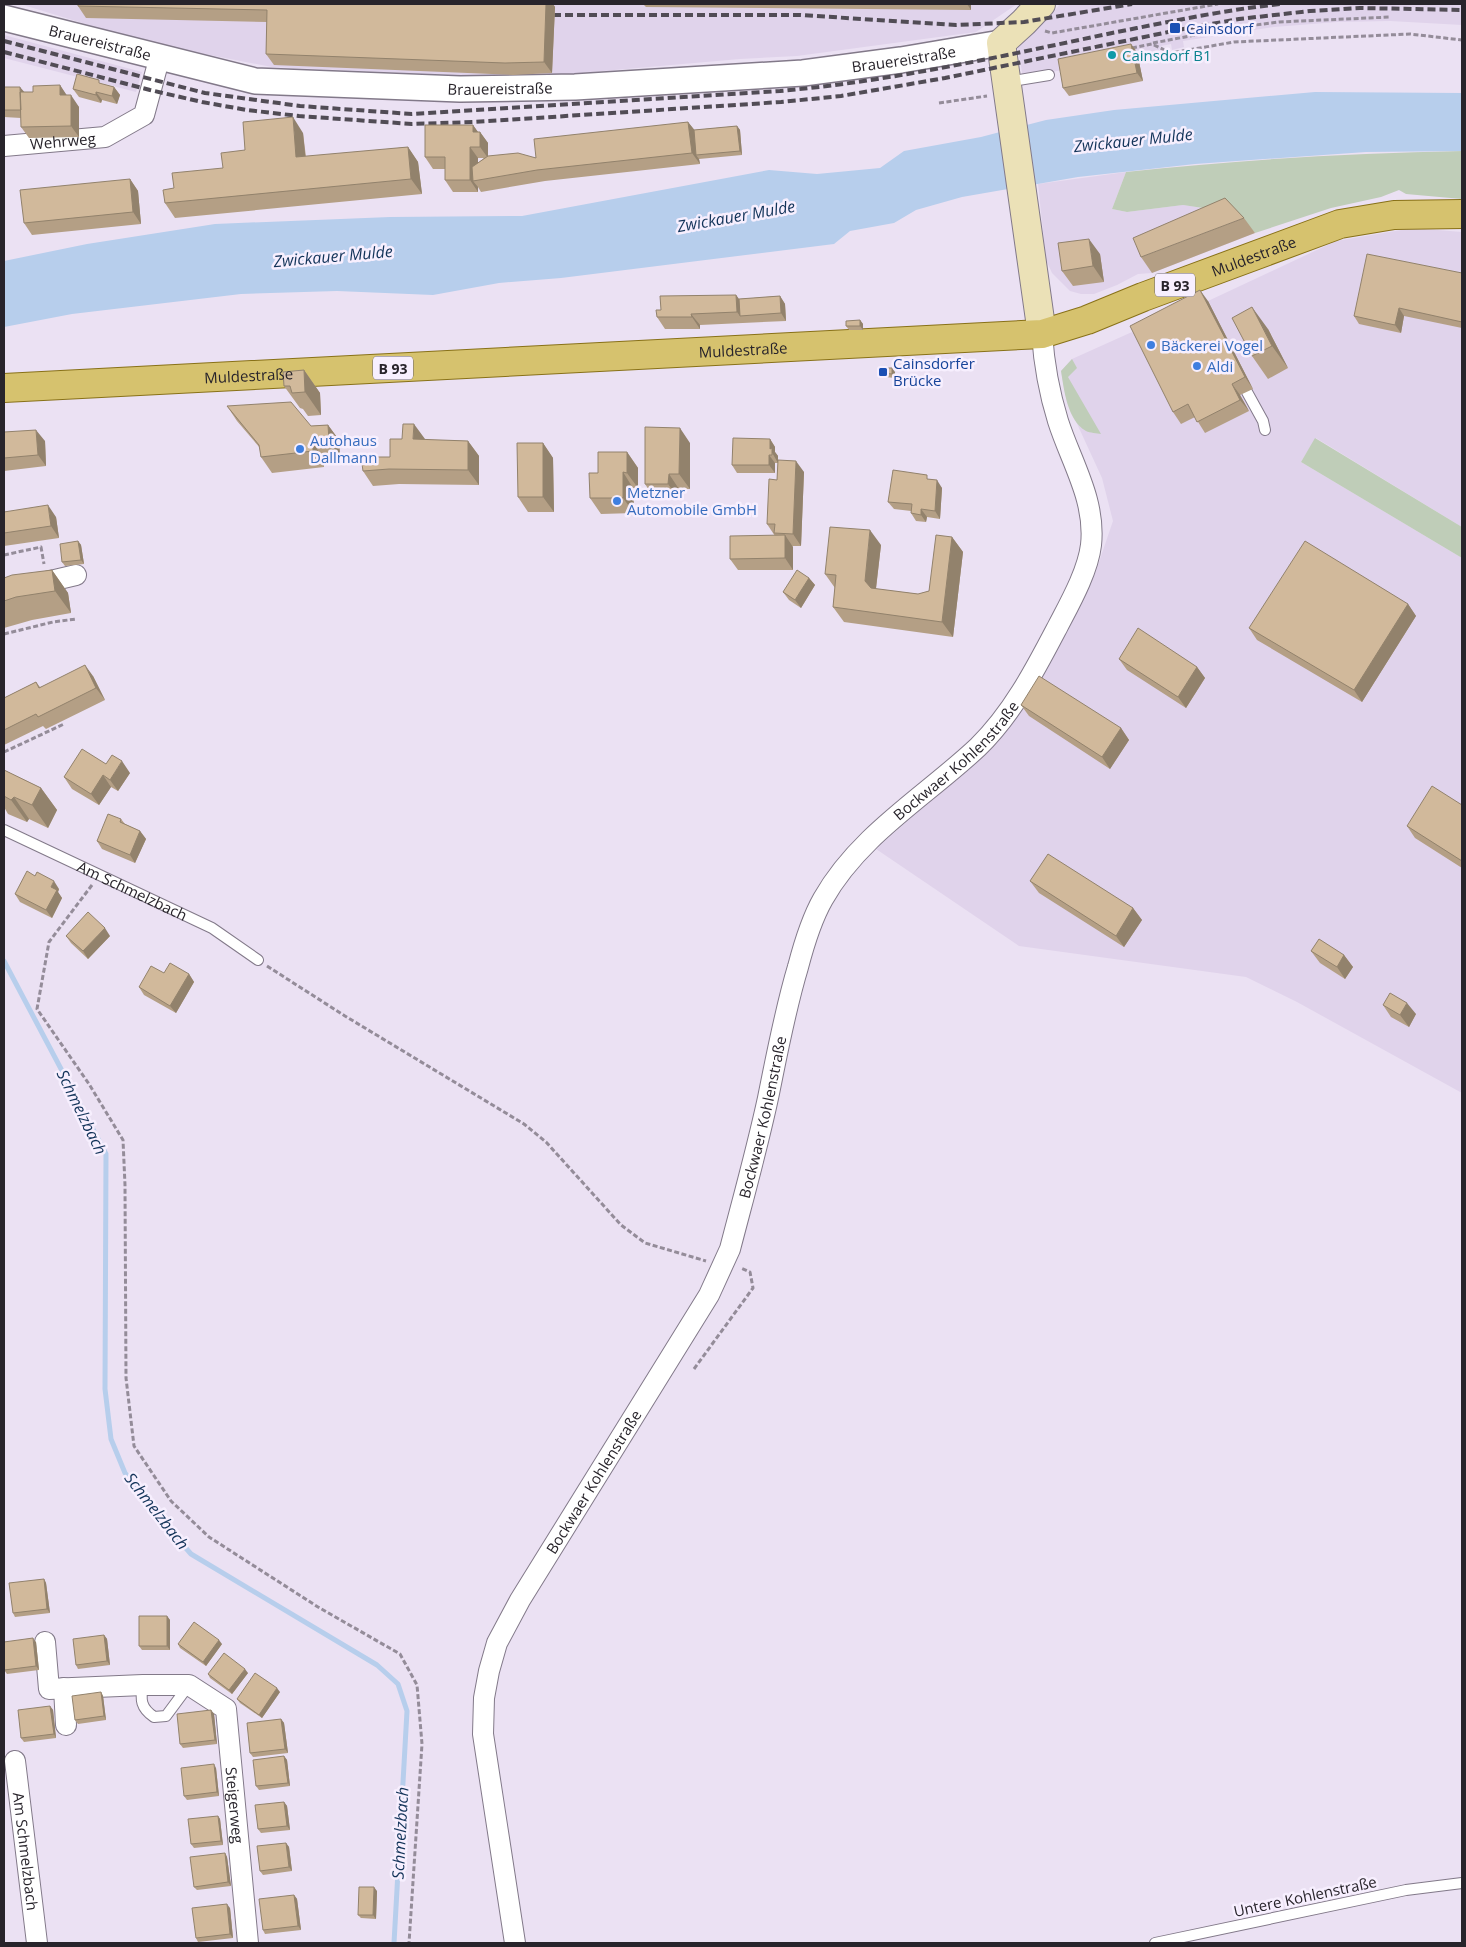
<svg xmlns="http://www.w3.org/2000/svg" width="1466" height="1947" viewBox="0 0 1466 1947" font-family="'Open Sans',sans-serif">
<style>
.built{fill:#e0d3eb}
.green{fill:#bfcdb8}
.water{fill:#b7ceec}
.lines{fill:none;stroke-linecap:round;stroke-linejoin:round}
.stream{stroke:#b7ceec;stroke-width:5}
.service-casing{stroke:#827989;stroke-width:12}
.minor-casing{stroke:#827989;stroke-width:22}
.tertiary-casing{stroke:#827989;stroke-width:28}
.secondary-casing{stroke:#827989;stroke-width:30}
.primary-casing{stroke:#887118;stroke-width:30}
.path{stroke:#948c99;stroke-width:3;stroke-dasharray:5 2.5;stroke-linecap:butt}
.service{stroke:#fff;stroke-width:10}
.minor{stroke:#fff;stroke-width:20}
.tertiary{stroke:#fff;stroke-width:25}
.secondary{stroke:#ebe1b7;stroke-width:28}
.primary{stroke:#d6c26e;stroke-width:28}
.rail{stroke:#514c55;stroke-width:4;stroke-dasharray:8 4;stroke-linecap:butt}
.wall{fill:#b49f85;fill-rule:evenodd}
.shaded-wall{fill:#92826c}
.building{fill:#d1b99b;stroke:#92826c}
.transit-dot{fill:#1a4fb4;stroke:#f7effe;stroke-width:2}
.culture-dot{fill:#0f9aa8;stroke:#f7effe;stroke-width:2}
.shop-dot{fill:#3f7fe0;stroke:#f7effe;stroke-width:2}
.labels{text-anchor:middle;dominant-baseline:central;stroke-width:5;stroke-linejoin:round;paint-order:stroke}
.shield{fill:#f7effe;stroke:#66616a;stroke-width:1}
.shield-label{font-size:14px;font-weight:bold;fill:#28242b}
.transit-label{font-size:15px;fill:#164399;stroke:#f7effe;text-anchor:start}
.street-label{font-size:15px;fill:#28242b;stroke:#f7effe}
.culture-label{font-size:15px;fill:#0d838f;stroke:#f7effe;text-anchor:start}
.shop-label{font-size:15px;fill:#366cbe;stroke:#f7effe;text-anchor:start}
.water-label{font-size:16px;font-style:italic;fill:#123359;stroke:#f7effe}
</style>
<rect width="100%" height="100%" fill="#ebe1f3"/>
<path class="built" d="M20,4H1017L976,32L797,56L740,59L523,78L272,67L148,43Z
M1060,4H1462V25L1390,21L1337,22L1274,27L1183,41L1184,47L1172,50L1171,44L1161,46L1159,50L1023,78L1017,43L1056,9Z
M4,35L142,72L136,92L4,58Z
M1126,172L1112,209L1127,212L1183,205L1236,213L1255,233L1152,273L1138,274L1117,285L1094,294H1081L1070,291L1052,273L1046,260L1038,184Z
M1413,228L1462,232V527L1316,438L1301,462L1462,558V1093L1297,1002L1246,977L1019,946L876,849L999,740L1052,659L1099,562L1113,521L1102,478L1067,402L1061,371L1072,359L1132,332L1138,337L1208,301L1336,241Z"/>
<path class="green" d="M1462,151V199L1406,194L1399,190L1381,197L1331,208L1255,233L1236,213L1183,205L1127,212L1112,209L1126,172C1238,160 1350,153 1462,151Z
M1072,359L1077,368L1068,377L1101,434C1097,433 1090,433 1086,431C1067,420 1064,389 1061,371Z
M1315,438L1462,527V558L1301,462Z"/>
<path class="water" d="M1315,92L1462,93V151L1366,152L1195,164L1078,177L962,197L916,210L894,223L850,231L834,244L561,278L499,283L433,295L337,291L241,294L72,314L4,327V261L87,244L215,224L390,217L522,216L769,170L817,174L880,168L904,151L981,137L1046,120L1114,110Z"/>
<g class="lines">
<path class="stream" d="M4,961L106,1154L105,1389L111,1439L125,1473L163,1522L191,1554L377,1665L398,1684L407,1711L394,1943"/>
<defs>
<g id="service">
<path d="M1007,82L1049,75"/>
<path d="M1247,392L1263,421L1265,430"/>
<path id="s1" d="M4,830L212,928L258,960"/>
<path d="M143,1685C140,1700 141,1708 154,1717L166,1716L189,1685"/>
<path d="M1155,1943L1406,1890L1462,1883"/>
</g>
<g id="minor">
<path id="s2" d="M4,146L105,137L144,115L160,56"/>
<path d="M4,592L76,575"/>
<path id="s3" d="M45,1642L49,1689L143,1685H189L226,1709L248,1943"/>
<path d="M64,1688L66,1725"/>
<path id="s4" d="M15,1761L37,1943"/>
<path id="s5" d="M515,1943L483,1734L484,1698L489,1671L497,1643L520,1600L709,1295L730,1249C743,1199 757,1149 768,1098C777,1054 785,1010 798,967C804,944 811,920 823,899C859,835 926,796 978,747C1013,713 1036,668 1058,626C1070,603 1088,571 1091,545C1096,500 1071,462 1058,421C1049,392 1044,364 1042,334"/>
</g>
<g id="tertiary">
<path id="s6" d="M4,18L255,81L460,89L575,87L803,73L901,60L1001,43"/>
</g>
<path id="secondary" d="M1041,4L1024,22L1001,43L1042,334"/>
<g id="primary">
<path id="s7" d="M4,388L1042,334L1087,320L1143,297L1340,224L1394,215L1462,214"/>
</g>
</defs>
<use href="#service" class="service-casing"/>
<use href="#minor" class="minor-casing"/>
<use href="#tertiary" class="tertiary-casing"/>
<use href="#secondary" class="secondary-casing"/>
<use href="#primary" class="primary-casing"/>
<path class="path" d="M1045,31L1052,33L1218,4
M1153,43L1232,28L1279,22L1390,17
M1132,48L1152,44L1171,53L1234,42L1410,34L1462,40
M939,103L987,96
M4,555L41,547L44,564
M4,634L53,622L76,619
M4,752L64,724
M92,885L49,942L37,1009L89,1084L123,1140L125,1185L126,1378L134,1446L171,1501L209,1537L318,1607L400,1654L417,1685L422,1744L409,1943
M267,966L345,1016L524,1124L546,1142L621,1225L645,1243L706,1261
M694,1369L753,1288L750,1272L741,1268"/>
<use href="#service" class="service"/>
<use href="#minor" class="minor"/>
<use href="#tertiary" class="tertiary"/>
<use href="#secondary" class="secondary"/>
<use href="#primary" class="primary"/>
<path class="rail" d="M541,15H800L956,25L1024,22L1132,4
M4,41L205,93L300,106L412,114L780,91C893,81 1002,56 1112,33C1168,22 1224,10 1280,4
M4,52L150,90L202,102L247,110L299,116L412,124L474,122L781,102L841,96L945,78L1178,30L1239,19L1310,11L1360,8L1462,10"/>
</g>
<path class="wall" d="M78,4H553L555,7L552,73L513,75L274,65L266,54L267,22L86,18L78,6Z
M643,4H971V10L646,7Z
M1131,44L1137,52L1143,81L1069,96L1063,88Z
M102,84L114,87L120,95L117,104L102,100L101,103L79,97L73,89Z
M60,85L66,95L79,107V137L29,138L21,127V118L4,117V87L24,92H33Z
M688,122L694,130L737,126L740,130L742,155L699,159L700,164L545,181L481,192L478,187V192H453L445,180V169H433L425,157L473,125L478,132H480L488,143V156L536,158ZM478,158H484L478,163Z
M303,133L306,157L408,147L418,162L422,194L175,218L165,203L223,168L245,150Z
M130,179L138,191L141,224L32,235L24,223Z
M1244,218L1255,233L1152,273L1141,257Z
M1100,254L1104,282L1073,286L1062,271Z
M1462,273V328L1404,316L1401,333L1359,324L1354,316Z
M736,295L739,299L780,296L785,304L786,321L700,325V329H665L657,317L661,310Z
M1208,301L1253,389L1240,395L1249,411L1205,433L1195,417L1181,424L1173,412Z
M860,320L863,324V330H849L846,326Z
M1268,329L1288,368L1268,379L1252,356Z
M304,370L320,393L321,415L308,416L303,409L300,408L284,386Z
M895,372V378L885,377L882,373Z
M227,406L311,426L328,425L339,440L340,457L323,458L324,467L272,473L261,457L260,448L237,421Z
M4,432L45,441L46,466L4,471Z
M402,439L468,441L479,456V485L399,484L373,486L363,471L390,457Z
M770,439L775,447V452L778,456V461L804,472L801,546H792L793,547V570H738L730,559L775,536L767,524L777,480L778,463H775V473H737L732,465Z
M543,443L553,458L554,512H528L518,497Z
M690,443V489H679V499H655L645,484Z
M627,452L638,468V488H633L634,513L601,514L590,498L598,473Z
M931,479L942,488L940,519L927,517L926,522L916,521L911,513V511L894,509L888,502Z
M4,512L56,517L59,538L4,546Z
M952,537L963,552L953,637L844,622L833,607L835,588L825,574L881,545L876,589L918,594L929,591Z
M78,541L81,545L84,564L65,566L62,562Z
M52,570L68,593L71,613L32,620L4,628V578Z
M809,578L815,585L801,608L789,600L783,592Z
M1408,604L1416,616L1362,702L1257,640L1249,628Z
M1119,659L1197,667L1205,678L1186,708L1127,670Z
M93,676L105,700L46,729L43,726L4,745V698L36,682L40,687Z
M1021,705L1121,728L1129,740L1110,769L1029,716Z
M4,770L41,788L57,810L48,828L29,819L27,822L8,814L4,807Z
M130,773L118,791L111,787L99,805L72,789L64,777Z
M1462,805V868L1415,838L1407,826Z
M121,819L125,824L140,831L146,839L135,863L102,849L97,841Z
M1030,881L1133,908L1142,920L1124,947L1039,893Z
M59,889L58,892L62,898L52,918L20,902L15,894Z
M66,936H110L88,959L71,943Z
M1311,951L1344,955L1353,967L1345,979L1320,963Z
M164,973L189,974L194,982L176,1013L144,995L139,987Z
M1383,1005L1416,1014L1409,1027L1391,1017Z
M44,1579L46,1583L50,1613L15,1617L13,1613Z
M167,1616L170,1620V1650H142L139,1646Z
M104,1635L107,1639L110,1665L78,1669L76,1665Z
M36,1642L39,1670L7,1674L4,1670Z
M178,1644H222L206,1666L180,1648Z
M248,1673L232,1694L210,1678L208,1674Z
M101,1692L103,1696L106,1720L78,1724L75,1720Z
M280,1692L262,1718L240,1703L237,1699Z
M50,1706L53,1710L56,1738L24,1742L21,1738Z
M211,1710L214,1714L217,1744L183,1748L180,1744Z
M281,1719L284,1723L288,1753L253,1757L250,1753Z
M284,1756L287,1760L290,1786L259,1790L256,1786Z
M216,1768L219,1796L187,1800L184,1796Z
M284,1802L287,1806L290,1830L261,1833L258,1829Z
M218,1816L220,1819L223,1845L194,1848L191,1844Z
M286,1843L289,1847L292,1871L263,1875L260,1871Z
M225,1853L227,1857L231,1886L197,1890L194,1887Z
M377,1891L376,1919L361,1918L358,1915Z
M294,1895L297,1899L301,1930L265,1934L263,1930Z
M230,1908L233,1938L198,1942L196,1938Z"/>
<path class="shaded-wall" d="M546,4H553L555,7L552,73L544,62Z
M967,4H971V10Z
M1131,44L1137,52L1143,81L1137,73Z
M60,85L68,97L60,95Z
M20,87L26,94L21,110Z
M114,87L120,95L117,104L112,96Z
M96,92L102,100L101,103L96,95Z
M71,95L79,107V137L71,126Z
M293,117L303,133L307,173L296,157Z
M688,122L697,133L696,155L699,159L700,164L692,153Z
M473,125L480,135V132L488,143V158L480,147L473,132Z
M737,126L740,130L742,155L740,151Z
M408,147L418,162L422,194L411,179Z
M470,147L478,158V180L473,181L478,187V192L470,180Z
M130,179L138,191L141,224L133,212Z
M1089,239L1100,254L1104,282L1093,266Z
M1200,290L1208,301L1253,389L1245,377Z
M736,295L744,306L740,316L737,312Z
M780,296L785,304L786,321L781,313Z
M1252,307L1268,329L1288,368L1272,346Z
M1399,308L1404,316L1401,333L1395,325Z
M691,314L700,325V329L692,317Z
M860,320L863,324V330L860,326Z
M892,368L895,372V378L892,374Z
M304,370L320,393L321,415L305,392Z
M1232,384L1240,395L1249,411L1240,400Z
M414,424L425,439L424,455L413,439Z
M328,425L339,440L340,457L329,441Z
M680,428L690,443V489L679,474Z
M36,430L45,441L46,466L38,455Z
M770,439L775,447V452L778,456V463L770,449Z
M468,441L479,456V485L468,470Z
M313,443L323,458L324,467L313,451Z
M543,443L553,458L554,512L543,497Z
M627,452L638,468V488L627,473Z
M769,455L775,463V473L769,465Z
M796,461L804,472L801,546L793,534Z
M623,472L633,488L634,513L623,498Z
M669,474L679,489V499L668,484Z
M937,480L942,488L940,519L935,511Z
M48,505L56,517L59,538L51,526Z
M921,509L927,517L926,522L921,515Z
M870,530L881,545L875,596L865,581Z
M785,535L793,547V570L785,558Z
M952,537L963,552L953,637L942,622Z
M78,541L81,545L84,564L81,560Z
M52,570L68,593L71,613L55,591Z
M809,578L815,585L801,608L795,600Z
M1408,604L1416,616L1362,702L1354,690Z
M85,665L93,676L105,700L96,688Z
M1197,667L1205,678L1186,708L1178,697Z
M1121,728L1129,740L1110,769L1102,757Z
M122,761L130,773L118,791L110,780Z
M103,775L111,787L99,805L91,794Z
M41,788L57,810L48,828L32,805Z
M14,797L29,819L27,822L11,800Z
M140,831L146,839L135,863L130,855Z
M54,881L59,889L58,892L62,898L52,918L46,910L51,887Z
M1133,908L1142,920L1124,947L1116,936Z
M105,928L110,936L88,959L83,951Z
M1344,955L1353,967L1345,979L1337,967Z
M189,974L194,982L176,1013L170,1006Z
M1407,1003L1416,1014L1409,1027L1400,1015Z
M44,1579L46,1583L50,1613L47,1609Z
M167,1616L170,1620V1650L167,1646Z
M104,1635L107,1639L110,1665L107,1661Z
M33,1638L36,1642L39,1670L36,1666Z
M219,1640L222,1644L206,1666L203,1662Z
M245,1669L248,1673L232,1694L229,1690Z
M277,1688L280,1692L262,1718L259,1715Z
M101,1692L103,1696L106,1720L104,1716Z
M50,1706L53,1710L56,1738L54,1734Z
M211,1710L214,1714L217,1744L215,1740Z
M281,1719L284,1723L288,1753L285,1749Z
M284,1756L287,1760L290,1786L288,1783Z
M214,1764L216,1768L219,1796L217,1792Z
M284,1802L287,1806L290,1830L287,1826Z
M218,1816L220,1819L223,1845L221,1841Z
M286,1843L289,1847L292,1871L289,1867Z
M225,1853L227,1857L231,1886L228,1882Z
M374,1887L377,1891L376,1919L373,1915Z
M294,1895L297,1899L301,1930L298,1926Z
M227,1904L230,1908L233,1938L230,1934Z"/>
<path class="building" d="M78,4H546L544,62L505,63L266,54L267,10L78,6Z
M1131,44L1137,73L1063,88L1058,59Z
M77,74L99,80V83L114,87L112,96L96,92V95L73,89Z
M60,85V95H71V126L21,127L20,92H33V86Z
M4,87H20L21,110H4Z
M293,117L296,157L408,147L411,179L165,203L163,190L174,188L172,173L223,168L221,153L245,150L243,122Z
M688,122L692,153L537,170L473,181L472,167L488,156L518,153L536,158L534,139Z
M425,125H473V132H480V147H470V180H445V157H425Z
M737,126L740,151L696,155L694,130Z
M130,179L133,212L24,223L20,190Z
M1225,198L1244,218L1141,257L1133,238Z
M1089,239L1093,266L1062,271L1058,243Z
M1367,254L1462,273V322L1399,308L1395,325L1354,316Z
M1200,290L1245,377L1232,384L1240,400L1197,422L1188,404L1173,412L1130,326Z
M736,295L737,312L691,314L692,317H657L656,310H661L660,296Z
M780,296L781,313L740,316L739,299Z
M1252,307L1272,346L1252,356L1232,318Z
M860,320V326H846V321Z
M883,368H892V374L882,373Z
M304,370L305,392L292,393L290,386H284L283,372Z
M291,402L311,426L328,425L329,441L313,443V451L261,457L259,445L227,406Z
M403,424H414L413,439L468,441V470L389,469L363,471L361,457H390V439H402Z
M645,427L680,428L679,474H669L668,484H645Z
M36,430L38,455L4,458V432Z
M733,438L770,439V449L772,448V455H769V465H732Z
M517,443H543V497H518Z
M598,452H627V473L623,472V498H590L589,473H598Z
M778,460L796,461L793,534L774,533L775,524H767L769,479L777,480Z
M893,470L927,475V479L937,480L935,511L921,509V515L911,513L912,504L888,502Z
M48,505L51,526L4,533V512Z
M830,527L870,530L865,581L871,588L918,594L929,591L936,535L952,537L942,622L833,607L836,575L825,574Z
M785,535V558L730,559V536Z
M78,541L81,560L62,562L60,544Z
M1305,541L1408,604L1354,690L1249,628Z
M52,570L55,591L16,597L4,601V578L12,575Z
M797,570L809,578L795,600L783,592Z
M1138,628L1197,667L1178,697L1119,659Z
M85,665L96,688L38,717L36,714L4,730V698L36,682L39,688Z
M1039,676L1121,728L1102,757L1021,705Z
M82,749L106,764L112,755L122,761L110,780L103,775L91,794L64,777Z
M4,770L41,788L32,805L14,797L11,800L4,796Z
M1432,786L1462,805V861L1407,826Z
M108,814L121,819L120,822L140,831L130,855L97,841Z
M1048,854L1133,908L1116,936L1030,881Z
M27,871L35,876L37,872L54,881L51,887L57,890L46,910L15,894Z
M88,912L105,928L83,951L66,936Z
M1319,939L1344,955L1337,967L1311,951Z
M170,963L189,974L170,1006L139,987L151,966L164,973Z
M1390,993L1407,1003L1400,1015L1383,1005Z
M44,1579L47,1609L13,1613L9,1583Z
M139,1616H167V1646H139Z
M194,1622L219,1640L203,1662L178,1644Z
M104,1635L107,1661L76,1665L73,1639Z
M33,1638L36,1666L4,1670V1642Z
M224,1653L245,1669L229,1690L208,1674Z
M255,1673L277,1688L259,1715L237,1699Z
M101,1692L104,1716L75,1720L72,1696Z
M50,1706L54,1734L21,1738L18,1710Z
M211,1710L215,1740L180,1744L177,1714Z
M281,1719L285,1749L250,1753L247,1723Z
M284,1756L288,1783L256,1786L253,1760Z
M214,1764L217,1792L184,1796L181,1768Z
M284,1802L287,1826L258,1829L255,1805Z
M218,1816L221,1841L191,1844L188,1819Z
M286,1843L289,1867L260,1871L257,1846Z
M225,1853L228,1882L194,1887L190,1857Z
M359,1887H374L373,1915H358Z
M294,1895L298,1926L263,1930L259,1899Z
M227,1904L230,1934L196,1938L192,1908Z"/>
<g class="transit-dot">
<rect x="1169" y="22" width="12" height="12" rx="2.5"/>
<rect x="878" y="367" width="10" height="10" rx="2.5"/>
</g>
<circle class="culture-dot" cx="1112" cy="55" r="5"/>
<g class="shop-dot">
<circle cx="1151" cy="345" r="5"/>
<circle cx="1197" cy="366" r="5"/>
<circle cx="300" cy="449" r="5"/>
<circle cx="617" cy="501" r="5"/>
</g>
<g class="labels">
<g class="shield">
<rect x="1155" y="273.5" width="40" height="23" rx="4"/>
<rect x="373" y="356.5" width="40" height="23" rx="4"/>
</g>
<g class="shield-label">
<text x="1175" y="285">B 93</text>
<text x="393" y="368">B 93</text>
</g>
<g class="transit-label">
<text x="1186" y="28">Cainsdorf</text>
<text x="893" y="363">Cainsdorfer<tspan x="893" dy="17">Brücke</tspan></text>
</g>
<g class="street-label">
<text stroke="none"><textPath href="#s6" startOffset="99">Brauereistraße</textPath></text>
<text stroke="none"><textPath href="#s6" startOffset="909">Brauereistraße</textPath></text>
<text stroke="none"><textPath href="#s6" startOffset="504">Brauereistraße</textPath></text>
<text stroke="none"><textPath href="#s2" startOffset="59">Wehrweg</textPath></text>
<text stroke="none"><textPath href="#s7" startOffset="1265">Muldestraße</textPath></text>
<text stroke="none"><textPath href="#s7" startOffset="740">Muldestraße</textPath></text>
<text stroke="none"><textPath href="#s7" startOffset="245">Muldestraße</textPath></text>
<text stroke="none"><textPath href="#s5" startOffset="1318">Bockwaer Kohlenstraße</textPath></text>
<text stroke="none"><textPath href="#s1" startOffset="142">Am Schmelzbach</textPath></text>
<text stroke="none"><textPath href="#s5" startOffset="898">Bockwaer Kohlenstraße</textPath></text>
<text stroke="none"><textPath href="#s5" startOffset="492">Bockwaer Kohlenstraße</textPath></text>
<text stroke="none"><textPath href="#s3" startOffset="328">Steigerweg</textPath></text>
<text stroke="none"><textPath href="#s4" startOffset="91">Am Schmelzbach</textPath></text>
<text transform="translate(1305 1896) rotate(-12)">Untere Kohlenstraße</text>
</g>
<g class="culture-label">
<text x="1122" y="55">Cainsdorf B1</text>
</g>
<g class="shop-label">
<text x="1161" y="345">Bäckerei Vogel</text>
<text x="1207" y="366">Aldi</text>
<text x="310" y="440">Autohaus<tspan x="310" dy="17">Dallmann</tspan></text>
<text x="627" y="492">Metzner<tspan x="627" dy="17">Automobile GmbH</tspan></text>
</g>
<g class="water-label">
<text transform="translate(1133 140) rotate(-6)">Zwickauer Mulde</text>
<text transform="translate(736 216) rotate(-10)">Zwickauer Mulde</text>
<text transform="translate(333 256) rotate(-5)">Zwickauer Mulde</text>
<text transform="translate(82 1112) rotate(64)">Schmelzbach</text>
<text transform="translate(157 1511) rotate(52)">Schmelzbach</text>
<text transform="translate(400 1833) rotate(-87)">Schmelzbach</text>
</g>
</g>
<rect width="1466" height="1947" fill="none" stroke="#28242b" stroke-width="10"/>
</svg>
